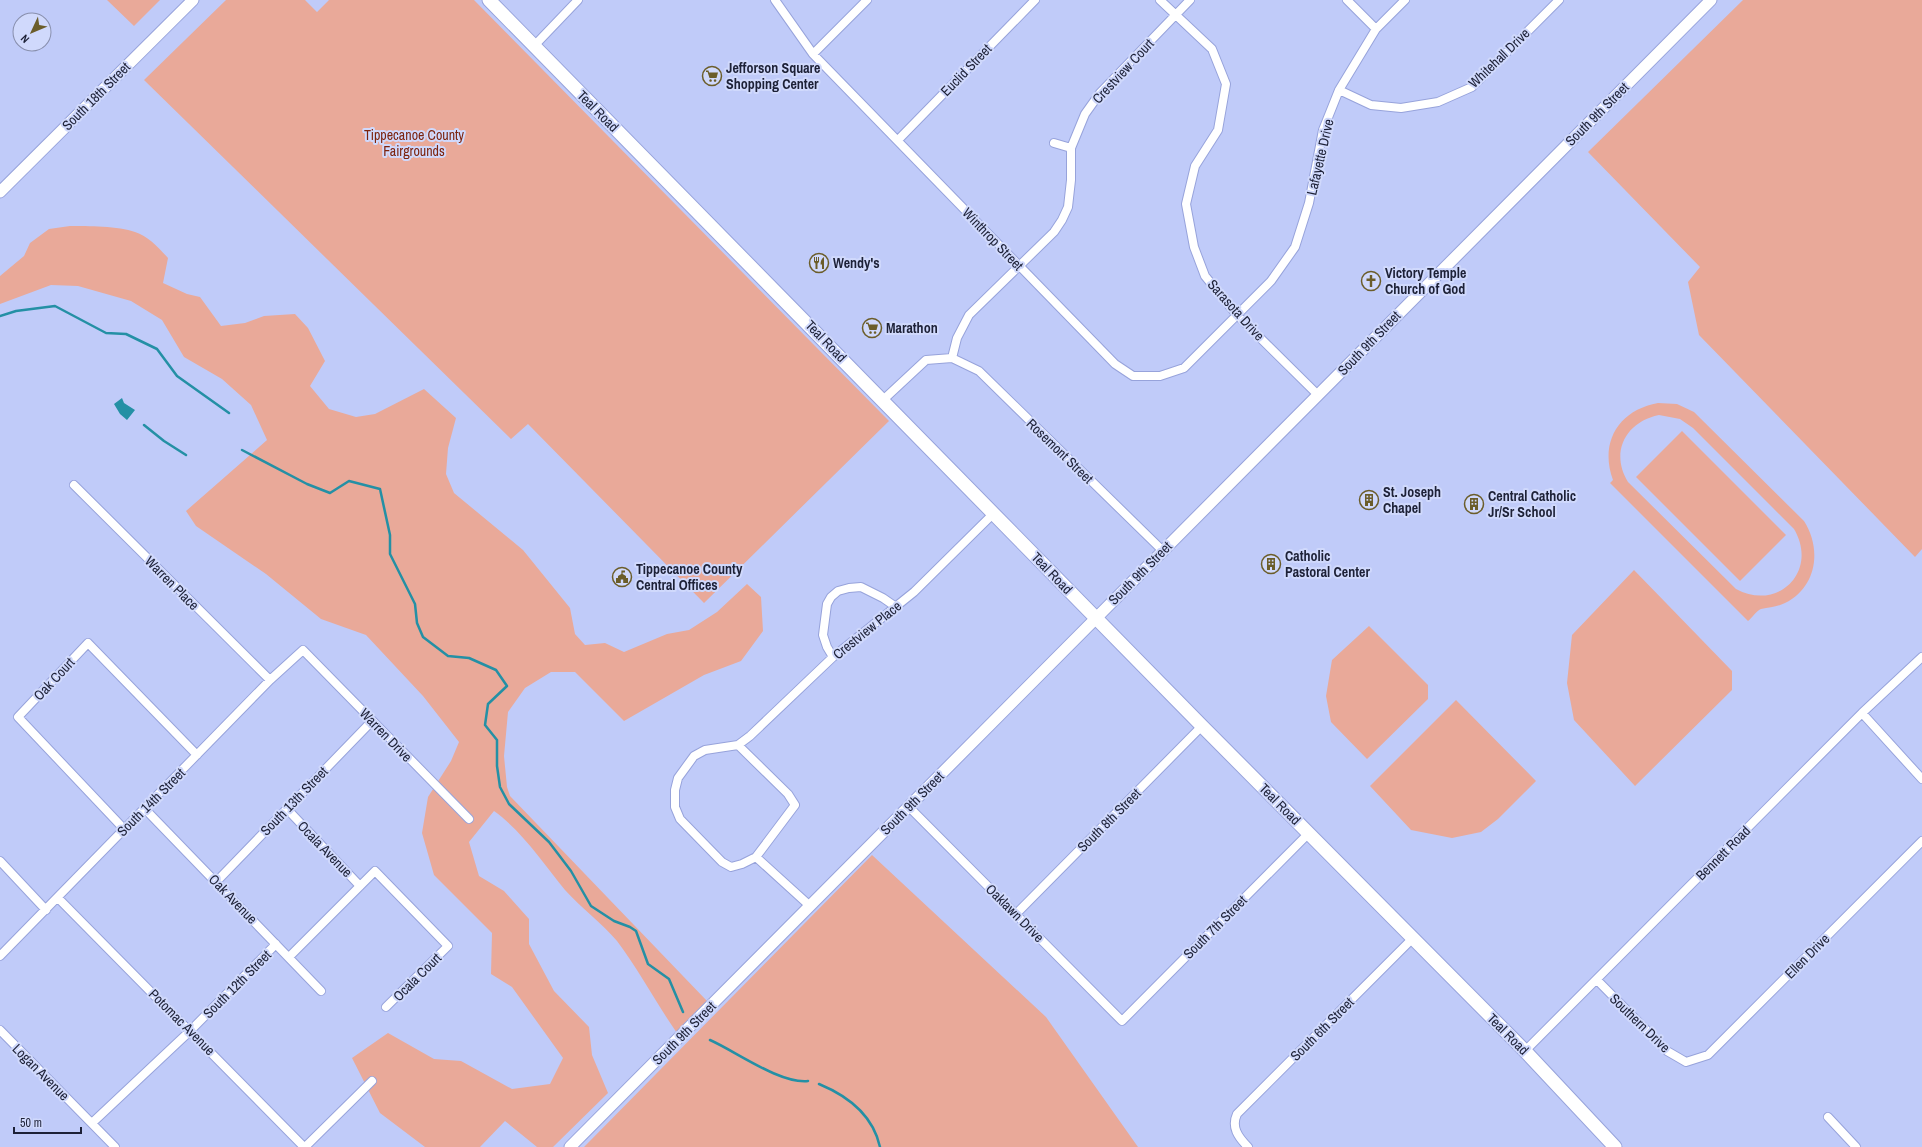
<svg xmlns="http://www.w3.org/2000/svg" width="1922" height="1147" viewBox="0 0 1922 1147" font-family="'Archivo Narrow',sans-serif">
<style>
.green{fill:#e9a999;fill-rule:evenodd}
.water{fill:#2490a5}
.lines{fill:none;stroke-linecap:round;stroke-linejoin:round}
.stream{stroke:#2490a5;stroke-width:2.5}
.street-casing{stroke:#97a3db;stroke-width:10}
.secondary-casing{stroke:#97a3db;stroke-width:13}
.primary-casing{stroke:#97a3db;stroke-width:15}
.street{stroke:#fff;stroke-width:8}
.secondary{stroke:#fff;stroke-width:11}
.primary{stroke:#fff;stroke-width:13}
.labels{text-anchor:middle;dominant-baseline:central;stroke-width:4;stroke-linejoin:round;paint-order:stroke}
.street-label{font-size:14px;fill:#1d2137;stroke:#d0d9fc}
.poi-label{font-size:14px;font-weight:bold;fill:#1d2137;stroke:#d0d9fc;text-anchor:start}
.park-label{font-size:14px;fill:#7c230d;stroke:#d0d9fc}
</style>
<rect width="100%" height="100%" fill="#c0cbf9"/>
<path class="green" d="M107,0H160L134,26Z
M226,0H305L317,12L329,0H474L889,421L704,603L528,424L511,439L144,80Z
M1743,0H1922V549L1915,557L1699,335L1688,282L1700,267L1588,152Z
M70,226C87,226 119,226 135,232C148,236 159,248 168,258L163,283L187,294L200,297L221,326L245,323L264,316L295,314L308,328L325,361L310,386L329,409L356,417L375,414L424,389L456,418L448,448L446,474L454,493L523,550L570,608L575,634L585,645L605,643L624,652L667,634L689,630L717,612L747,584L761,597L763,631L741,661L704,675L624,721L575,672H551L525,688L508,712L504,756L507,787L510,796L707,1001L677,1033C656,1003 639,970 617,941C602,923 581,908 565,890C543,863 522,831 494,811L469,842L479,876L504,891L529,919V944L554,991L589,1027L592,1055L608,1093L553,1147H537L505,1121L480,1147H425L380,1113L352,1058L388,1033L434,1059L461,1061L512,1089L550,1084L563,1058L512,987L491,974L492,933L434,875L422,833L428,797L451,761L459,742L423,696L366,635L321,619L266,574L196,526L186,511L267,440L251,405L222,379L184,357L162,320L131,301L78,286L51,285L0,304V276L24,256L30,243L49,229Z
M1658,403L1677,404L1694,412L1804,521C1822,549 1817,587 1785,603C1777,607 1770,607 1761,609C1757,610 1752,618 1748,621L1610,483L1613,480C1599,442 1619,410 1658,403ZM1659,415L1680,419L1693,428L1794,529C1819,571 1778,612 1736,589L1628,482C1610,453 1625,422 1659,415Z
M1682,431L1786,535L1740,581L1636,477Z
M1634,570L1732,671V690L1635,786L1574,720L1567,683L1572,635Z
M1369,626L1428,685V699L1367,759L1331,722L1326,696L1332,660Z
M1456,700L1536,781L1498,819L1481,832L1452,838L1411,830L1370,786Z
M872,855L1046,1017L1138,1147H584Z"/>
<path class="water" d="M122,398L124,403L135,410L127,420L120,414L114,404Z"/>
<g class="lines">
<path class="stream" d="M0,316L16,311L55,306L106,333L126,334L157,349L177,376L229,413
M144,425L164,441L186,455
M242,450L307,484L330,493L349,481L380,489L390,535V554L415,604L417,623L423,637L448,656L469,658L496,670L507,686L488,704L485,725L497,740V766L500,787L509,804L549,842L571,871L591,906L614,921L630,927L636,931L648,964L669,979L683,1012
M710,1040C737,1052 780,1084 808,1081
M819,1084C848,1096 873,1115 880,1147"/>
<defs>
<path id="street" d="M775,0L813,54L1115,364L1133,376H1160L1184,368L1271,281L1295,247L1309,203L1323,130L1339,90L1376,29L1405,0
M1160,0L1212,49L1226,84L1218,130L1195,166L1186,204L1194,247L1205,276L1237,315L1318,395
M1347,0L1376,29
M534,46L578,0
M813,54L867,0
M1339,90L1371,105L1401,108L1438,102L1472,87L1559,0
M898,140L1035,0
M1054,143L1071,148
M952,358L979,371L1163,551
M883,400L926,360L952,358L957,338L969,315L1054,232L1062,220L1068,207L1071,180V148L1085,114L1100,93L1190,0
M74,485L270,680
M833,657L827,647L823,635L827,604L831,597L838,591L849,588L861,587L883,598L896,607
M1862,713L1922,779
M738,745L788,794L795,805L756,857
M908,806L1122,1021L1309,833
M144,808L321,991
M287,809L360,886
M124,829L18,717L88,643L197,755
M0,861L46,910
M217,881L372,721
M58,898L304,1147
M810,906L756,857L742,864L731,867L722,862L680,819L675,807V790L678,778L694,756L705,750L738,745L750,736L833,657L914,592L994,513
M1016,914L1202,726
M0,956L270,680L303,650L469,819
M289,957L375,871L448,946L386,1007
M1597,980L1667,1051L1686,1062L1708,1055L1922,841
M0,1030L115,1147
M1525,1051L1862,713L1922,657
M1828,1117L1856,1147
M92,1123L191,1030L276,944
M305,1147L372,1081
M1248,1147C1238,1137 1231,1127 1237,1114L1413,938"/>
<path id="secondary" d="M0,192L193,0
M570,1147L1711,0"/>
<path id="primary" d="M489,0L1202,726L1525,1051L1615,1147"/>
</defs>
<use href="#street" class="street-casing"/>
<use href="#secondary" class="secondary-casing"/>
<use href="#primary" class="primary-casing"/>
<use href="#street" class="street"/>
<use href="#secondary" class="secondary"/>
<use href="#primary" class="primary"/>
</g>
<defs>
<symbol id="supermarket-ring" viewBox="-11 -11 22 22"><circle r="9.5" fill="#d0d9fc" stroke="#6b5d2a" stroke-width="1.5"/><path d="M-6-5.5h2.5l.6 2H6L4.5 2H-2.5L-4.4-4H-6ZM-1.5 3.2a1.3 1.3 0 1 0 .1 0ZM3 3.2a1.3 1.3 0 1 0 .1 0Z" fill="#6b5d2a"/></symbol>
<symbol id="restaurant-ring" viewBox="-11 -11 22 22"><circle r="9.5" fill="#d0d9fc" stroke="#6b5d2a" stroke-width="1.5"/><path d="M-5-6h1v4h1v-4h1v4h1v-4h1v5L-1.5 .5V6h-2V.5L-5-1ZM5-6V6H3V1.5H1.5Q1.5-4 5-6Z" fill="#6b5d2a"/></symbol>
<symbol id="church-ring" viewBox="-11 -11 22 22"><circle r="9.5" fill="#d0d9fc" stroke="#6b5d2a" stroke-width="1.5"/><path d="M-1.2-6h2.4v3.5h3.3v2.4h-3.3V6h-2.4V-.1h-3.3v-2.4h3.3Z" fill="#6b5d2a"/></symbol>
<symbol id="building-ring" viewBox="-11 -11 22 22"><circle r="9.5" fill="#d0d9fc" stroke="#6b5d2a" stroke-width="1.5"/><path d="M-4-6H4V6H1V3H-1V6H-4ZM-2.5-4.3h1.7v1.8h-1.7ZM.8-4.3h1.7v1.8H.8ZM-2.5-1h1.7V.8h-1.7ZM.8-1h1.7V.8H.8Z" fill="#6b5d2a"/></symbol>
<symbol id="civic-ring" viewBox="-11 -11 22 22"><circle r="9.5" fill="#d0d9fc" stroke="#6b5d2a" stroke-width="1.5"/><path d="M-.6-6.5H3V-4.5H.6V-3L4-1V1h2V6H-6V1h2V-1L-.6-3ZM-1.2 2.5V6h2.4V2.5Z" fill="#6b5d2a"/></symbol>
</defs>
<g fill-rule="evenodd">
<use href="#supermarket-ring" x="701" y="65" width="22" height="22"/>
<use href="#restaurant-ring" x="808" y="252" width="22" height="22"/>
<use href="#church-ring" x="1360" y="270" width="22" height="22"/>
<use href="#supermarket-ring" x="861" y="317" width="22" height="22"/>
<use href="#building-ring" x="1358" y="489" width="22" height="22"/>
<use href="#building-ring" x="1463" y="493" width="22" height="22"/>
<use href="#building-ring" x="1260" y="553" width="22" height="22"/>
<use href="#civic-ring" x="611" y="566" width="22" height="22"/>
</g>
<g class="labels">
<g class="street-label">
<text transform="translate(1499 58) rotate(-44)">Whitehall Drive</text>
<text transform="translate(966 70) rotate(-46)">Euclid Street</text>
<text transform="translate(1123 71) rotate(-47)">Crestview Court</text>
<text transform="translate(96 96) rotate(-45)">South 18th Street</text>
<text transform="translate(598 111) rotate(45)">Teal Road</text>
<text transform="translate(1597 114) rotate(-45)">South 9th Street</text>
<text transform="translate(1320 157) rotate(-77)">Lafayette Drive</text>
<text transform="translate(993 239) rotate(46)">Winthrop Street</text>
<text transform="translate(1236 310) rotate(48)">Sarasota Drive</text>
<text transform="translate(826 341) rotate(46)">Teal Road</text>
<text transform="translate(1369 343) rotate(-46)">South 9th Street</text>
<text transform="translate(1060 451) rotate(44)">Rosemont Street</text>
<text transform="translate(1052 573) rotate(46)">Teal Road</text>
<text transform="translate(1140 573) rotate(-45)">South 9th Street</text>
<text transform="translate(172 583) rotate(45)">Warren Place</text>
<text transform="translate(867 630) rotate(-39)">Crestview Place</text>
<text transform="translate(54 679) rotate(-47)">Oak Court</text>
<text transform="translate(386 735) rotate(46)">Warren Drive</text>
<text transform="translate(294 801) rotate(-46)">South 13th Street</text>
<text transform="translate(151 802) rotate(-45)">South 14th Street</text>
<text transform="translate(912 803) rotate(-45)">South 9th Street</text>
<text transform="translate(1280 804) rotate(45)">Teal Road</text>
<text transform="translate(1109 820) rotate(-45)">South 8th Street</text>
<text transform="translate(325 849) rotate(46)">Ocala Avenue</text>
<text transform="translate(1723 853) rotate(-45)">Bennett Road</text>
<text transform="translate(233 899) rotate(46)">Oak Avenue</text>
<text transform="translate(1015 913) rotate(45)">Oaklawn Drive</text>
<text transform="translate(1215 927) rotate(-45)">South 7th Street</text>
<text transform="translate(1807 956) rotate(-45)">Ellen Drive</text>
<text transform="translate(417 977) rotate(-45)">Ocala Court</text>
<text transform="translate(237 984) rotate(-45)">South 12th Street</text>
<text transform="translate(182 1022) rotate(45)">Potomac Avenue</text>
<text transform="translate(1640 1023) rotate(44)">Southern Drive</text>
<text transform="translate(1322 1029) rotate(-45)">South 6th Street</text>
<text transform="translate(684 1033) rotate(-45)">South 9th Street</text>
<text transform="translate(1508 1034) rotate(45)">Teal Road</text>
<text transform="translate(41 1072) rotate(45)">Logan Avenue</text>
</g>
<g class="poi-label">
<text x="726" y="68">Jefforson Square<tspan x="726" dy="16">Shopping Center</tspan></text>
<text x="833" y="263">Wendy's</text>
<text x="1385" y="273">Victory Temple<tspan x="1385" dy="16">Church of God</tspan></text>
<text x="886" y="328">Marathon</text>
<text x="1383" y="492">St. Joseph<tspan x="1383" dy="16">Chapel</tspan></text>
<text x="1488" y="496">Central Catholic<tspan x="1488" dy="16">Jr/Sr School</tspan></text>
<text x="1285" y="556">Catholic<tspan x="1285" dy="16">Pastoral Center</tspan></text>
<text x="636" y="569">Tippecanoe County<tspan x="636" dy="16">Central Offices</tspan></text>
</g>
<g class="park-label">
<text x="414" y="135">Tippecanoe County<tspan x="414" dy="16">Fairgrounds</tspan></text>
</g>
</g>
<g transform="translate(32 32) rotate(226)"><circle r="19" fill="#d0d9fc" stroke="#888fad"/>
<path d="M0-3L7 15L0 10L-7 15Z" fill="#6b5d2a"/>
<text y="-6" font-size="11" font-weight="bold" text-anchor="middle" fill="#1d2137">N</text>
</g>
<path d="M14 1127v6h67v-6" fill="none" stroke="#1d2137" stroke-width="2"/>
<text x="20" y="1127" font-size="12" fill="#1d2137" stroke="#d0d9fc" stroke-width="3" paint-order="stroke">50 m</text>
</svg>
